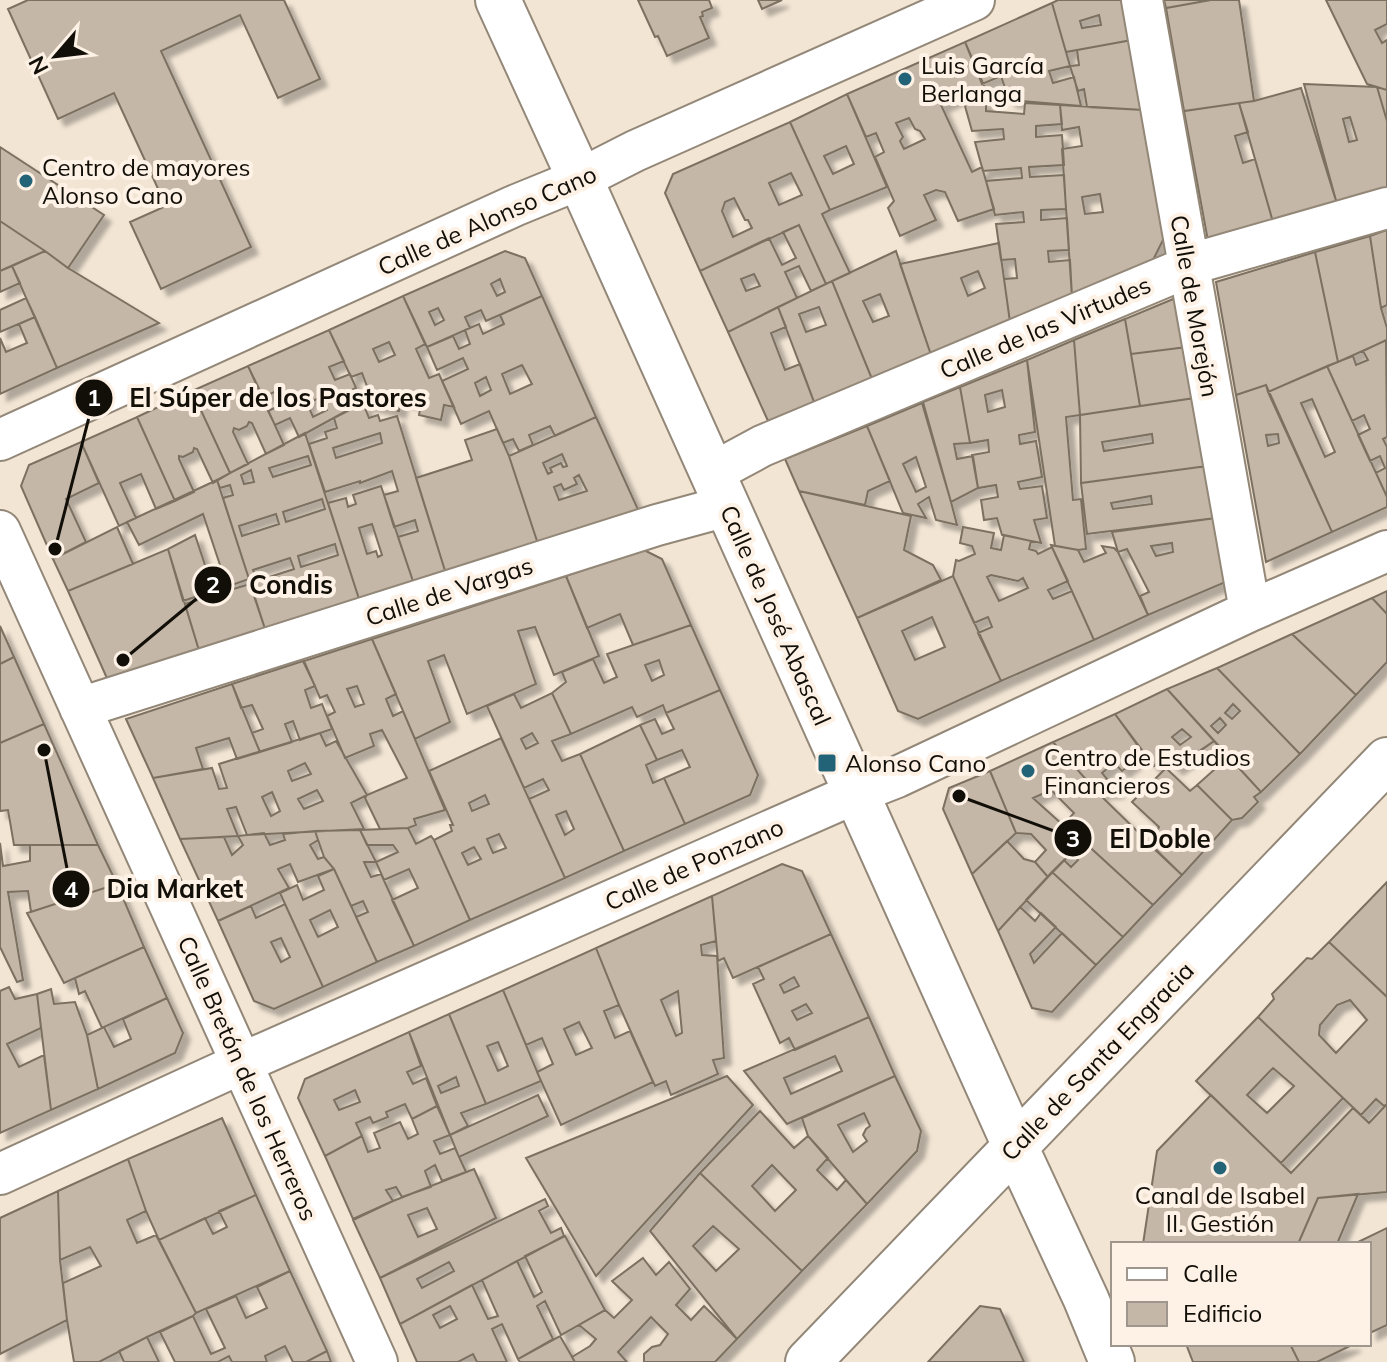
<svg xmlns="http://www.w3.org/2000/svg" width="1387" height="1362" viewBox="0 0 1387 1362" font-family="Mulish,sans-serif">
<style>
.building{fill:#c4b7a7;stroke:#7b7061;stroke-width:2;fill-rule:evenodd;filter:url(#shadow)}
.lines{fill:none;stroke-linecap:round;stroke-linejoin:round}
.minor-casing{stroke:#938778;stroke-width:44}
.major-casing{stroke:#938778;stroke-width:48}
.minor{stroke:#fff;stroke-width:40}
.major{stroke:#fff;stroke-width:44}
.poi-dot{fill:#236378;stroke:#fdf2e5;stroke-width:3}
.labels{text-anchor:middle;dominant-baseline:central;stroke-width:8;stroke-linejoin:round;paint-order:stroke}
.poi-label{font-size:24px;fill:#120e08;stroke:#fdf2e5;text-anchor:start}
.street-label{font-size:24px;fill:#120e08;stroke:#fdf2e5}
.leader{fill:none;stroke:#120e08;stroke-width:3}
.callout-dot{fill:#120e08;stroke:#fdf2e5;stroke-width:3}
.mark-label{font-size:24px;text-anchor:middle;font-weight:bold;fill:#fff}
.callout-label{font-size:26px;text-anchor:middle;font-weight:bold;fill:#120e08;stroke:#fdf2e5;stroke-width:8;stroke-linejoin:round;paint-order:stroke}
</style>
<defs>
<filter id="shadow"><feDropShadow dx="7" dy="7" stdDeviation="2" flood-color="#0004"/></filter>
</defs>
<rect width="100%" height="100%" fill="#f2e5d4"/>
<path class="building" d="M28,0H284L320,79L278,98L240,15L161,51L251,247L161,289L130,222L166,206L114,93L58,119L8,9Z
M638,0H709L712,8L702,12L703,16L700,17L709,38L667,56L658,36L655,37Z
M758,0H782L762,9Z
M1058,0H1125L1132,40L1066,52L1052,3ZM1099,15L1101,25L1082,28L1080,21Z
M1164,0H1211L1166,8Z
M1211,0H1239L1254,101L1184,111L1166,8Z
M1326,0H1387V24L1375,30L1382,43L1387,40V90L1367,84Z
M1052,3L1070,66L1049,71L1053,83L1074,77L1081,106L1009,100L1001,76L982,84L965,42Z
M1132,40L1143,110L1087,107L1084,89L1078,91L1070,66L1079,65L1077,50Z
M965,42L989,97L961,96L941,105L972,172L982,167L994,209L958,221L945,192L936,190L924,195L936,220L900,236L888,208L894,201L875,157L884,152L876,133L866,137L847,94ZM909,118L915,129L920,131L925,139L904,149L900,141L903,137L896,123Z
M1304,84L1377,87L1387,121V189L1337,204ZM1350,117L1357,140L1349,142L1343,119Z
M1377,87L1387,90V121Z
M1301,88L1337,204L1273,222L1239,103L1254,101Z
M847,94L887,187L830,210L790,122ZM846,146L854,164L833,174L824,156Z
M963,99L986,101V111L1024,114L1025,103L1060,105L1062,124L1036,126V137L1062,135L1064,165L1029,167L1030,177L1064,175L1066,209L1041,210V220L1067,218L1069,250L1048,251L1049,262L1070,260L1072,297L1010,322L1004,279L1017,278L1015,259L1001,260L996,224L1024,222L1023,212L995,215L986,181L1022,178L1021,168L983,171L975,142L1004,139L1003,129L972,131Z
M1239,103L1248,132L1235,136L1243,163L1255,159L1273,222L1208,241L1184,111Z
M1060,105L1143,110L1165,236L1151,264L1072,297L1062,149L1082,146L1079,127L1062,130ZM1100,194L1103,212L1085,214L1082,197Z
M790,122L830,210L822,214L850,273L826,284L799,225L700,271L665,193L673,174ZM791,173L802,195L779,205L769,183ZM734,198L745,220H748L752,228L733,237L722,211L725,202Z
M0,147L104,215L68,268L45,251L0,221Z
M0,221L45,251L0,271Z
M799,225L826,284L811,291L799,266L785,272L797,298L728,332L700,271L769,238L782,265L796,258L783,232ZM754,274L760,286L746,291L741,279Z
M1387,230V305L1381,308L1370,236Z
M1370,236L1381,308L1387,328V340L1338,362L1315,252Z
M999,243L1010,322L931,355L900,264ZM978,271L985,288L968,296L961,278Z
M45,251L68,268L159,323L57,368L12,266Z
M505,251L525,258L542,296L486,321L481,310L465,317L470,328L427,347L403,296ZM500,279L505,292L497,296L491,284ZM438,308L444,320L435,325L429,312Z
M896,251L931,355L872,379L832,281ZM880,294L889,316L873,322L863,301Z
M1315,252L1338,362L1268,392L1266,385L1236,395L1216,282Z
M12,266L20,283L0,292V271Z
M832,281L872,379L814,402L778,307ZM819,307L826,325L806,332L799,314Z
M403,296L425,344L416,349L429,378L439,374L454,407L444,405L441,420L419,415L421,404L401,400L399,411L364,403L368,389L362,373L351,377L329,330ZM389,342L395,355L379,362L373,349Z
M542,296L596,417L555,436L550,426L529,435L533,445L519,451L513,439L503,443L489,411L461,424L442,381L468,369L463,358L437,370L427,347L453,336L459,349L470,344L465,330L479,324L483,334L504,324L500,315ZM522,365L532,384L510,394L502,374ZM486,377L491,390L480,396L475,383Z
M1178,297L1187,347L1131,354L1125,319Z
M26,298L35,317L0,332V310Z
M778,307L786,327L771,333L785,370L800,364L814,402L768,421L728,332Z
M35,317L57,368L0,394V338L6,352L27,343L19,324Z
M1125,319L1140,406L1080,415L1074,340Z
M329,330L344,361L329,367L335,380L350,374L356,388L343,394L350,409L299,437L290,418L275,425L268,411L285,403L279,390L263,397L248,366ZM322,397L327,410L313,417L307,403Z
M1074,340L1080,415L1066,417L1073,500L1081,499L1086,549L1078,550L1055,546L1027,360Z
M1386,340L1387,437L1383,439L1387,447V497L1376,473L1385,468L1380,456L1370,461L1358,435L1370,429L1364,415L1352,421L1327,366L1353,356L1356,365L1368,360L1363,351Z
M1187,347L1195,398L1140,406L1131,354Z
M1027,360L1035,432L1019,435L1020,444L1036,441L1042,477L1018,482L1020,489L1042,486L1047,518L1034,520L1041,543L1002,535L997,518L984,520L981,500L998,497L996,485L978,488L972,455L989,452L988,440L970,443L960,387ZM1002,390L1005,407L988,412L985,395Z
M248,366L284,445L266,454L252,423L249,422L247,426L239,430L234,428L233,432L248,464L230,473L192,391Z
M1327,366L1387,497V507L1332,532L1268,392ZM1312,399L1335,452L1325,457L1301,403Z
M1266,385L1332,532L1266,562L1236,395ZM1278,434L1279,443L1268,446L1266,435Z
M960,387L970,443L954,444L957,459L973,456L978,488L951,502L923,402Z
M192,391L230,473L213,483L197,449L194,448L193,452L183,457L179,456V459L194,492L175,501L137,417Z
M1195,398L1207,466L1081,483L1080,415ZM1152,434L1153,443L1104,451L1102,442Z
M363,403L369,418L378,415L380,421L397,416L447,577L415,587L398,537L418,531L415,520L394,527L384,495L398,491L392,471L360,483V481L325,492L309,444L327,438L325,432L337,428L334,418ZM380,433L382,443L336,458L333,448Z
M922,403L951,502L957,525L936,520L929,497L918,504L926,518L903,513L867,426ZM916,457L926,487L916,492L903,464Z
M137,417L175,501L156,509L141,474L120,483L136,518L119,526L81,442Z
M596,417L640,514L539,547L509,456ZM562,454L567,466L563,467L561,463L550,468L552,472L548,474L543,463ZM579,475L587,491L559,500L554,487L561,484L564,490L577,484L574,478Z
M867,426L890,481L868,491L865,505L799,491L785,459Z
M497,429L509,456L539,547L447,577L416,478L472,460L465,440Z
M305,433L361,605L267,635L223,498L233,495L230,485L220,488L217,480ZM308,456L311,465L273,477L269,468ZM251,470L254,482L244,484L241,475ZM322,499L325,509L286,522L283,512ZM276,514L279,524L242,536L239,526ZM335,544L338,555L301,567L298,556ZM290,558L294,569L257,581L253,570Z
M81,442L99,483L66,499L86,542L53,559L21,486L29,465Z
M1207,466L1216,518L1087,534L1081,483ZM1151,496L1152,504L1113,509L1111,503Z
M217,480L249,579L229,586L230,590L250,584L267,635L201,657L185,604L215,595L213,591L183,601L168,549L195,535L209,577L215,576L213,570L221,568L203,514L139,545L127,522Z
M381,486L415,587L361,605L328,503L346,498L348,507L356,504L353,495ZM372,524L382,555L378,557L376,551L367,554L359,528Z
M799,491L911,516L904,550L933,565L941,580L857,618Z
M1216,518L1228,581L1148,615L1140,596L1149,592L1127,549L1118,552L1112,532ZM1172,543L1173,552L1156,556L1151,546Z
M117,527L133,564L68,591L53,559Z
M963,527L994,533L991,548L1001,550L1004,535L1031,541L1029,549L1036,551L1038,554L1052,547L1068,581L1048,590L1053,599L1072,591L1094,640L1001,681L978,633L992,627L988,617L974,623L953,576L956,560L959,561L975,554L972,546L960,543ZM991,575L1018,581L1023,578L1028,588L999,601L987,577Z
M1051,545L1078,550L1084,562L1106,553L1102,546L1114,548L1118,552L1148,615L1094,640Z
M168,549L201,657L110,685L68,591Z
M644,550L662,559L691,625L633,645L620,614L587,628L566,576Z
M566,576L599,656L554,675L535,627L518,631L536,684L467,714L444,655L428,661L450,722L415,739L372,639Z
M953,576L1001,681L918,719L898,711L857,618ZM932,617L945,647L915,660L902,631Z
M1387,591V614L1372,598Z
M1372,598L1387,614V662L1356,695L1292,634Z
M691,625L720,690L666,713L663,705L637,717L632,707L571,734L552,693L566,682L562,672L593,659L604,683L617,677L607,654ZM659,660L664,675L652,681L645,665Z
M0,626L14,657L0,664Z
M1292,634L1356,695L1300,754L1217,668Z
M372,639L396,694L386,699L393,716L403,711L445,810L414,819L416,825L408,828L380,829L365,798L367,795L407,778L382,730L370,734L374,746L345,758L327,716L335,712L327,695L320,698L304,661ZM357,686L364,704L355,707L347,689Z
M14,657L44,724L0,743V664Z
M303,661L315,686L305,690L311,708L322,704L332,729L300,740L293,721L285,724L292,742L260,752L252,733L263,729L252,705L241,708L232,684Z
M1217,668L1300,754L1261,792L1167,689ZM1233,704L1240,711L1232,719L1225,713ZM1220,718L1226,725L1218,733L1211,726Z
M232,684L260,752L237,759L229,738L196,748L203,769L153,778L126,719Z
M1167,689L1214,741L1176,768L1165,757L1154,766L1115,714ZM1182,729L1191,737L1180,745L1172,737Z
M720,690L758,775L750,795L685,824L664,778L690,767L682,750L657,760L640,725L655,719L662,734L674,729L666,713Z
M552,693L571,734L552,741L562,761L580,754L624,851L565,878L529,799L549,790L543,779L524,788L487,706L514,694L521,708ZM532,733L538,743L526,749L521,739ZM566,811L574,829L565,835L556,815Z
M1115,714L1138,746L1126,754L1134,762L1122,771L1114,763L1102,773L1117,791L1097,792L1053,742Z
M44,724L98,845H14L8,810L0,811V743Z
M640,725L657,760L646,765L653,783L664,778L685,824L624,851L580,754Z
M320,733L326,746L336,741L367,795L351,803L364,829L247,835L236,807L227,809L238,836L180,839L153,778L212,768L219,789L227,788L219,764ZM305,763L311,774L292,781L288,771ZM317,790L323,801L304,809L298,799ZM272,792L280,811L271,816L262,797Z
M501,738L565,878L470,920L434,840L452,831L450,825H453L429,771ZM485,795L489,804L472,811L469,803ZM499,834L506,848L493,853L487,839ZM474,847L481,859L468,865L462,853Z
M1214,741L1261,792L1254,797L1258,802L1242,818L1232,820L1197,785L1215,769L1198,752Z
M1053,742L1097,792L1182,875L1153,905L1083,841L1048,877L1035,862L1046,850L1031,834L1016,833L990,771ZM1051,790L1074,813L1063,825L1033,798Z
M1166,768L1190,791L1197,785L1232,820L1182,875L1150,845L1159,827L1132,802Z
M990,771L1016,833L972,874L943,809L949,788Z
M408,828L416,844L431,836L434,840L470,920L414,946L392,900L418,888L409,869L384,880L376,862L398,852L393,845H367L360,830Z
M360,830L376,862H364L371,877L381,874L414,946L377,962L356,917L368,912L363,901L351,906L334,869L324,857L315,831Z
M315,831L318,840L310,845L318,859L324,857L334,869L298,882L290,864L278,869L289,888L218,921L180,839L224,837L232,855L243,845L238,836L264,833L270,845L285,840L283,834Z
M1007,841L1024,859L1035,862L1048,877L998,931L972,874Z
M1083,841L1153,905L1123,937L1052,872L1064,860L1071,867L1078,860L1071,853Z
M0,843L3,866L30,861V845H98L117,884L31,912L28,891L8,892L23,980L17,982L0,947Z
M782,864L802,871L831,934L733,978L724,958L718,961L712,896Z
M334,869L377,962L323,987L280,893L297,885L303,900L324,890L318,876ZM330,910L338,927L318,937L310,920Z
M1052,872L1123,937L1096,965L1026,900Z
M1387,882V997L1329,942Z
M117,884L144,947L64,983L27,913Z
M712,896L716,941L701,945L702,955L717,956L724,1058L713,1060L718,1074L671,1095L666,1081L655,1086L619,1005L596,948ZM678,991L682,1033L676,1036L661,1000Z
M285,904L323,987L274,1009L254,1001L218,921L251,906L256,918ZM281,938L290,957L281,962L271,942Z
M1020,907L1035,921L1041,913L1056,927L1030,954L1034,963L1062,933L1096,965L1052,1012L1032,1008L998,931Z
M831,934L869,1017L795,1050L789,1038L780,1043L753,984L764,979L758,967ZM794,977L799,986L784,993L780,985ZM806,1004L812,1013L797,1020L792,1011Z
M1329,942L1387,997V1104L1384,1106L1376,1099L1361,1115L1258,1017L1274,999L1272,994L1307,958L1312,959ZM1350,1000L1367,1020L1336,1053L1319,1035L1320,1025L1337,1005Z
M144,947L167,998L102,1028L85,991L79,994L75,978Z
M596,948L619,1005L604,1011L615,1038L630,1031L653,1082L561,1125L537,1072L553,1064L542,1038L526,1045L503,990ZM579,1022L592,1048L576,1055L564,1029Z
M9,987L15,999L37,994L41,1028L7,1044L19,1067L44,1055L51,1110L0,1133V991Z
M51,989L54,1004L75,1002L87,1035L98,1089L51,1110L37,994Z
M503,990L541,1081L486,1104L449,1014ZM498,1042L508,1066L498,1071L487,1046Z
M167,998L183,1033L175,1053L98,1089L87,1035L104,1027L114,1047L131,1039L123,1019Z
M449,1014L486,1104L461,1113L468,1126L450,1135L409,1032ZM456,1077L459,1086L441,1093L438,1086Z
M869,1017L895,1076L787,1124L744,1071ZM835,1056L842,1071L791,1094L784,1078Z
M1258,1017L1343,1098L1281,1163L1196,1081ZM1273,1068L1294,1086L1267,1113L1247,1095Z
M409,1032L421,1066L407,1072L413,1084L426,1078L437,1106L412,1119L405,1104L386,1112L388,1117L373,1123L370,1117L356,1123L362,1136L325,1156L298,1098L305,1079ZM355,1090L360,1102L339,1110L334,1100Z
M727,1076L753,1105L596,1276L526,1158Z
M895,1076L921,1131L917,1151L867,1204L808,1136L802,1118ZM864,1113L870,1126L866,1129L863,1135L867,1141L853,1152L838,1125Z
M538,1095L548,1116L459,1157L450,1135Z
M1211,1095L1291,1173L1353,1108L1369,1123L1387,1104V1192L1318,1198L1298,1244H1143L1157,1151Z
M437,1106L450,1135L434,1141L440,1154L455,1148L466,1172L442,1181L435,1165L425,1171L431,1187L402,1197L396,1187L386,1190L393,1201L353,1219L325,1156L362,1136L368,1152L380,1148L374,1133L400,1122L408,1139L418,1134L412,1119Z
M760,1111L794,1148L808,1136L828,1158L817,1170L837,1190L846,1180L867,1204L802,1271L700,1173ZM772,1165L796,1190L775,1211L752,1186Z
M222,1118L256,1195L159,1240L146,1211L128,1159Z
M128,1159L146,1211L127,1220L137,1243L156,1235L196,1313L193,1316L147,1337L99,1362H74L67,1320L63,1283L101,1266L90,1247L60,1260L58,1191Z
M474,1169L496,1218L380,1278L353,1220L393,1201ZM427,1208L437,1229L418,1237L408,1215Z
M700,1173L802,1271L737,1339L650,1231ZM713,1226L739,1249L716,1271L693,1246Z
M58,1191L60,1260L67,1320L0,1354V1218Z
M1358,1194L1337,1244H1298L1318,1198Z
M256,1195L290,1271L196,1313L159,1240L205,1218L213,1234L227,1227L219,1211Z
M545,1199L548,1206L539,1211L551,1233L561,1228L564,1236L400,1324L380,1278ZM449,1262L454,1271L422,1288L417,1279Z
M1387,1228V1325L1370,1333L1369,1244H1354Z
M565,1236L605,1310L561,1335L545,1301L537,1306L553,1339L518,1359L502,1324L492,1329L507,1362H477L473,1354L458,1362H417L400,1324L472,1285L488,1319L498,1316L482,1280L517,1261L534,1297L542,1292L525,1256ZM450,1306L457,1319L440,1328L433,1315Z
M643,1258L656,1275L669,1262L690,1289L676,1305L691,1320L704,1306L737,1339L715,1362H644V1354L652,1347L660,1345L668,1334L651,1317L618,1352L627,1362H575L572,1357L590,1346L596,1339L579,1325L605,1310L614,1318L632,1300L612,1281Z
M290,1271L327,1351L306,1362H293L285,1346L265,1356L267,1362H232L229,1356L218,1362H175L160,1332L193,1316L211,1354L225,1348L206,1309L236,1296L246,1318L267,1308L257,1287Z
M980,1306L1000,1309L1024,1362H928Z
M560,1336L575,1362H520L518,1359Z
M147,1337L159,1362H124L119,1351Z
M1186,1344H1290L1299,1362H1193Z
M1290,1344H1354L1317,1362H1299Z
M327,1351L331,1362H306Z"/>
<g class="lines">
<defs>
<path id="minor" d="M1142,0L1250,611
M0,440L514,206L580,179L635,151L974,0
M712,473L762,446L1188,267L1205,260L1387,208
M0,531L377,1362
M80,708L657,525L727,506
M0,1174L242,1063L856,793L897,777L1250,611L1387,551"/>
<path id="major" d="M498,0L580,179L1015,1146L1086,1299L1112,1362
M808,1362L1387,760"/>
</defs>
<use href="#minor" class="minor-casing"/>
<use href="#major" class="major-casing"/>
<use href="#minor" class="minor"/>
<use href="#major" class="major"/>
</g>
<g class="poi-dot">
<circle cx="905" cy="79" r="8"/>
<circle cx="26" cy="181" r="8"/>
<rect x="817" y="753" width="20" height="20" rx="4"/>
<circle cx="1028" cy="771" r="8"/>
<circle cx="1220" cy="1168" r="8"/>
</g>
<g class="labels">
<g class="poi-label">
<text x="921" y="65">Luis García<tspan x="921" dy="28">Berlanga</tspan></text>
<text x="42" y="167">Centro de mayores<tspan x="42" dy="28">Alonso Cano</tspan></text>
<text x="1044" y="757">Centro de Estudios<tspan x="1044" dy="28">Financieros</tspan></text>
<text x="845" y="763">Alonso Cano</text>
<text x="1220" y="1195" text-anchor="middle">Canal de Isabel<tspan x="1220" dy="28">II. Gestión</tspan></text>
</g>
<g class="street-label">
<text transform="translate(487 220) rotate(-24)">Calle de Alonso Cano</text>
<text transform="translate(1195 306) rotate(80)">Calle de Morejón</text>
<text transform="translate(1045 327) rotate(-23)">Calle de las Virtudes</text>
<text transform="translate(449 591) rotate(-18)">Calle de Vargas</text>
<text transform="translate(776 615) rotate(66)">Calle de José Abascal</text>
<text transform="translate(694 864) rotate(-24)">Calle de Ponzano</text>
<text transform="translate(1097 1061) rotate(-46)">Calle de Santa Engracia</text>
<text transform="translate(248 1078) rotate(66)">Calle Bretón de los Herreros</text>
</g>
</g>
<path class="leader" d="M55 549L94 398M123 660L213 585M959 796L1073 838M44 750L71 889"/>
<g class="callout-dot">
<circle cx="55" cy="549" r="8"/>
<circle cx="123" cy="660" r="8"/>
<circle cx="959" cy="796" r="8"/>
<circle cx="44" cy="750" r="8"/>
<circle cx="94" cy="398" r="20"/>
<circle cx="213" cy="585" r="20"/>
<circle cx="1073" cy="838" r="20"/>
<circle cx="71" cy="889" r="20"/>
</g>
<g class="mark-label">
<text x="94" y="406">1</text>
<text x="213" y="593">2</text>
<text x="1073" y="847">3</text>
<text x="71" y="898">4</text>
</g>
<g class="callout-label">
<text x="278" y="407">El Súper de los Pastores</text>
<text x="291" y="594">Condis</text>
<text x="1160" y="848">El Doble</text>
<text x="175" y="898">Dia Market</text>
</g>
<rect x="1111" y="1242" width="260" height="104" fill="#fdf2e5" stroke="#9f978d" stroke-width="2"/>
<rect x="1127" y="1268" width="40" height="12" fill="#ffffff" stroke="#9f978d" stroke-width="2"/>
<text x="1183" y="1282" font-size="24" fill="#120e08">Calle</text>
<rect x="1127" y="1302" width="40" height="24" fill="#c4b7a7" stroke="#9f978d" stroke-width="2"/>
<text x="1183" y="1322" font-size="24" fill="#120e08">Edificio</text>
<g transform="translate(56 56) rotate(242)" stroke="#fdf2e5" stroke-width="6" paint-order="stroke">
<path d="M0-6L14 30L0 20L-14 30Z" fill="#120e08"/>
<text y="-12" font-size="22" font-weight="bold" text-anchor="middle" fill="#120e08">N</text>
</g>
</svg>
